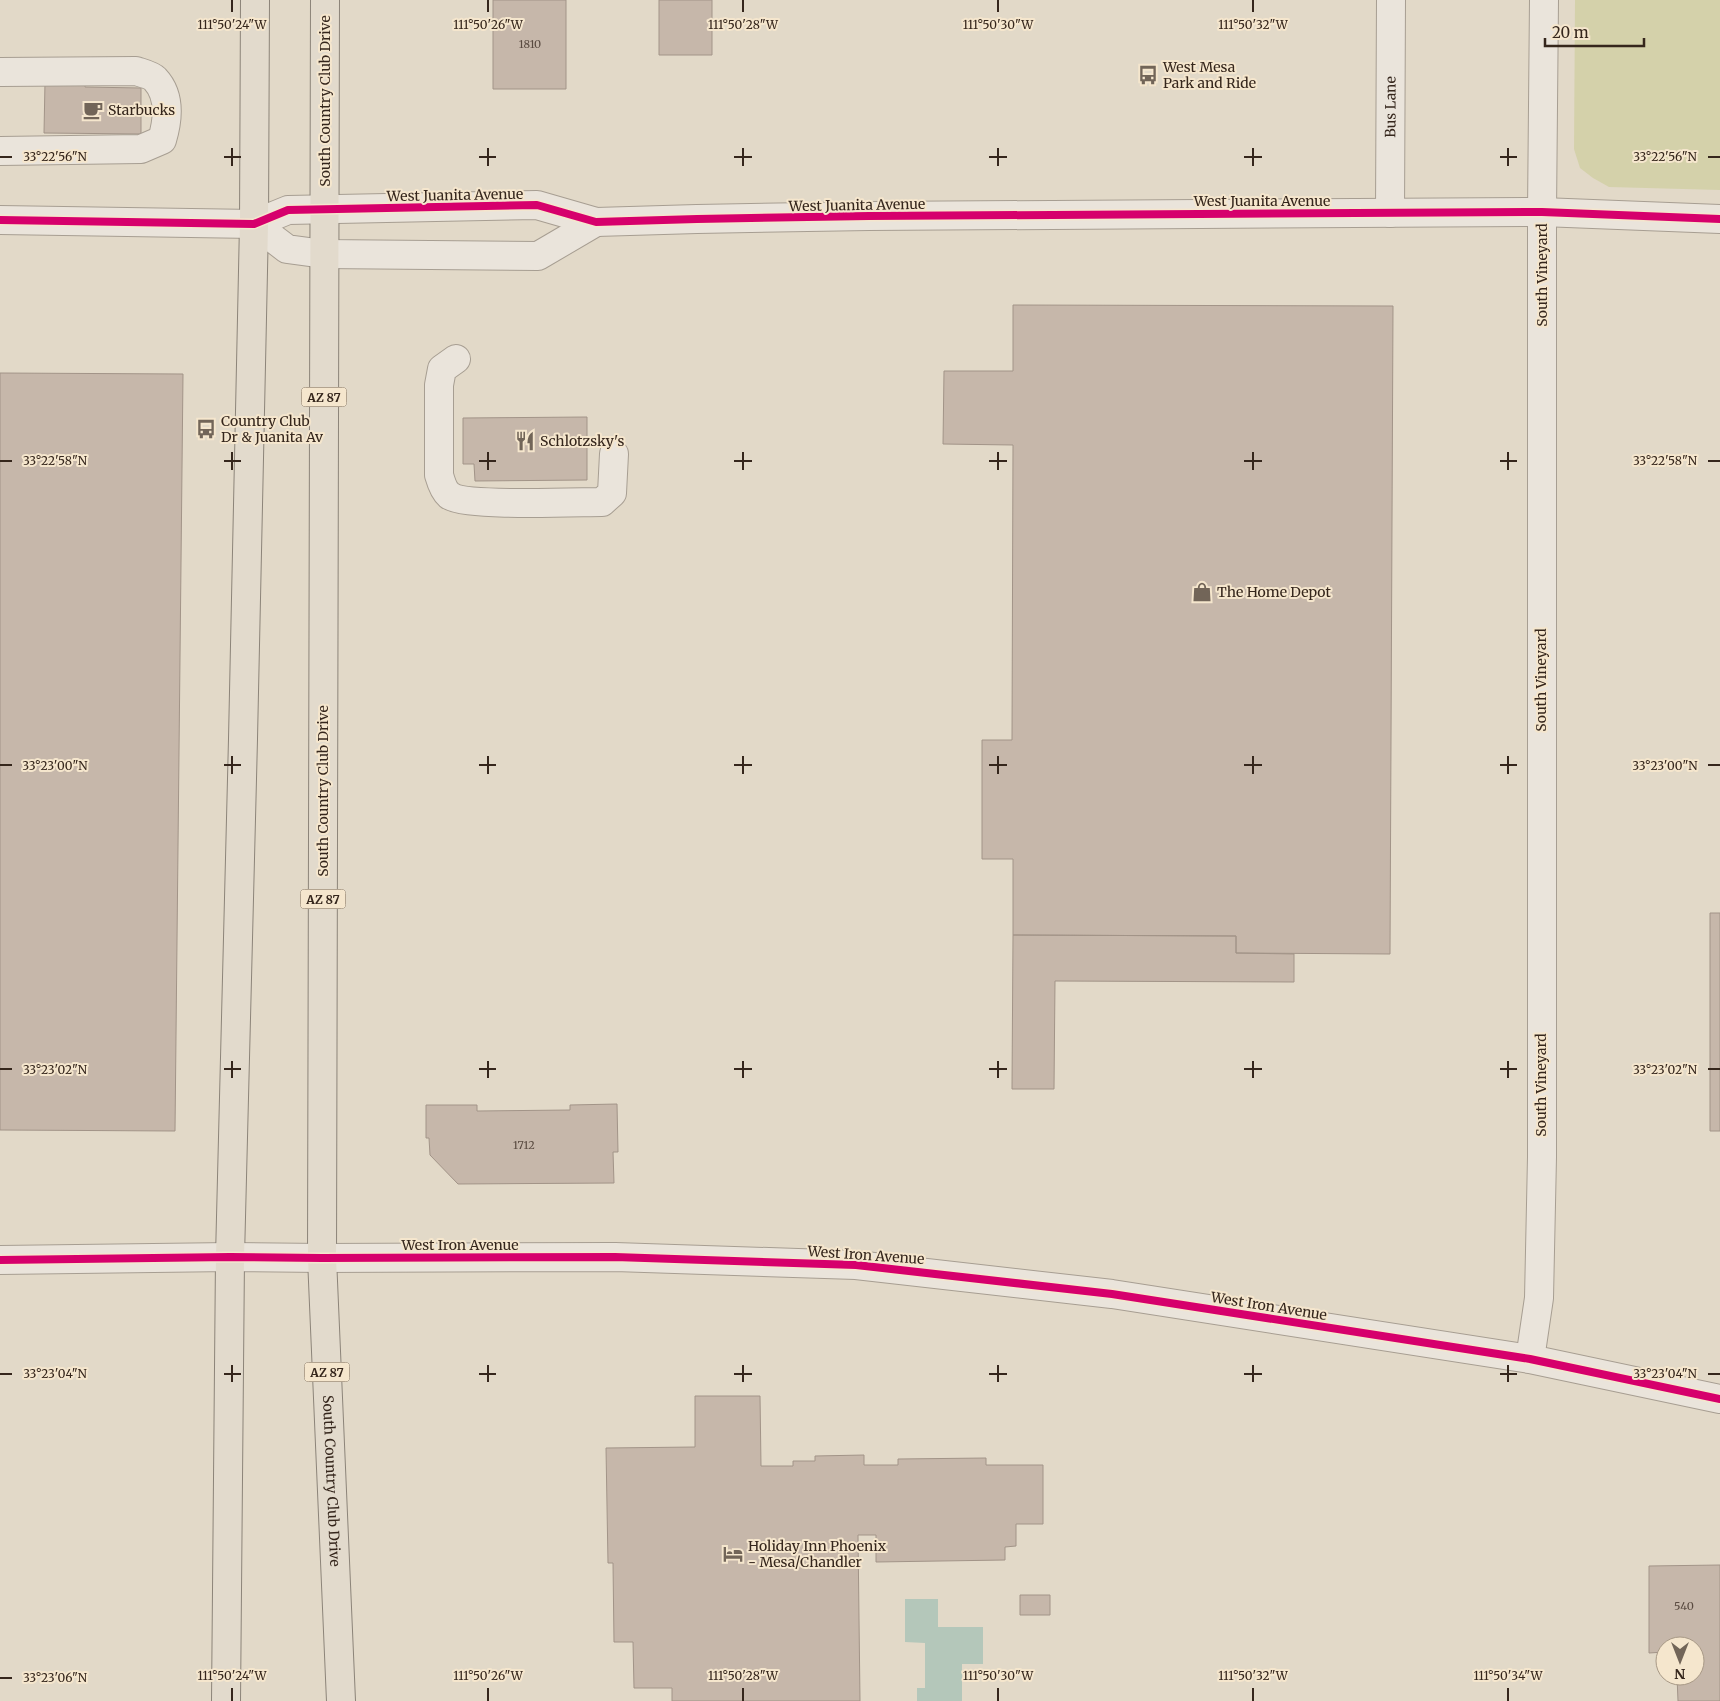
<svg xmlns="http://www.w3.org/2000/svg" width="1720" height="1701" viewBox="0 0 1720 1701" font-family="Merriweather,serif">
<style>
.green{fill:#d4d1aa}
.water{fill:#b4c7ba}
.building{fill:#c6b7aa;stroke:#a29488}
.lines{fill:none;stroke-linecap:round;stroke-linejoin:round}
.minor-casing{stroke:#a79e92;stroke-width:30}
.major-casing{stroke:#8c8479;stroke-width:30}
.minor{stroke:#eae4db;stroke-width:28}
.major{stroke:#e2dacc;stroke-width:28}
.cycleway-casing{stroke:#f5e6cd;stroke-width:11}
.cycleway{stroke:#d6006c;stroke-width:8}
.ticks{fill:none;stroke:#35261c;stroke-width:2}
.labels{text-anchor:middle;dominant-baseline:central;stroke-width:4;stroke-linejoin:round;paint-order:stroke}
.number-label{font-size:11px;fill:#594a40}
.shield{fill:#f5e6cd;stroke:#6f6051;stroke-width:1}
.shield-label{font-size:12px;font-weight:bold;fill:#35261c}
.poi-label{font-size:14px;fill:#35261c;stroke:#f5e6cd;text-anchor:start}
.street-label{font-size:14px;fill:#35261c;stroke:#f5e6cd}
.ticks-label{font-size:12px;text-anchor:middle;fill:#35261c;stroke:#f5e6cd;stroke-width:4;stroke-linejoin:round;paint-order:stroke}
</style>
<rect width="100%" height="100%" fill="#e2d9c8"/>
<path class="green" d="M1575,0H1720V190L1609,187L1593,178L1580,168L1574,149Z"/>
<path class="water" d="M905,1599H938V1627H983V1664H962V1701H917V1688H925V1643L905,1642Z"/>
<path class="building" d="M493,0H566V89H493Z
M659,0H712V55H659Z
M45,82H85V87L141,88V134L44,133Z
M1013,305L1393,306L1390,954L1236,953V936L1013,935V859H982V740H1012L1013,445L943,444L944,371H1013Z
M0,373L183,374L175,1131L0,1130Z
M587,417V480L475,481L474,464H463V418Z
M1710,913H1720V1131H1710Z
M1013,935L1236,936V953L1294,954V982L1055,981L1054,1089H1012Z
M617,1104L618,1152H613L614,1183L458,1184L430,1155L429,1138H426V1105H477V1111L570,1110V1105Z
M695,1396H760L761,1466H793V1461H815V1456L864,1455V1465H898V1459L986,1458V1465H1043V1524H1016V1546L1005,1547V1560L876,1562V1535H858L860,1701H672V1688H634L633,1642H614L613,1563H608L606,1448L695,1447Z
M1720,1565V1701H1678L1677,1676H1695V1646H1665V1652L1649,1653V1566Z
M1020,1595H1050V1615H1020Z"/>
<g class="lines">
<defs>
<g id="minor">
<path d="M0,72L136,71C142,73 151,75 155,79C171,96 168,120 162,140L141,149L0,151"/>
<path id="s1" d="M1390,213L1391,0"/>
<path d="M0,220L254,224L288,210L537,205L596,222L697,219L869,216L1542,212L1720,219"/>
<path d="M254,224L287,249L324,254L538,256L596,222"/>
<path d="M456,359L442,369L439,385V475C441,482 444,491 449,495C463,507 578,502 602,502L612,493L614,454"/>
<path d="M0,1260L230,1257L322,1258L615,1257L856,1265L1112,1294L1530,1359L1720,1399"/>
<path d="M1530,1359L1539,1298L1542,1157V212L1544,0"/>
</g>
<g id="major">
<path id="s2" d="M325,0L322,1258L341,1701"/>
<path d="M226,1701L230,1257L243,739L254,224L255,0"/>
</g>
</defs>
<use href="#minor" class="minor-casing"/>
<use href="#major" class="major-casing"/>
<use href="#minor" class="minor"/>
<use href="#major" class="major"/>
<defs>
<path id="cycleway" d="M0,220L254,224L288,210L537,205L596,222L697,219L869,216L1542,212L1720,219
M0,1260L230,1257L322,1258L615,1257L856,1265L1112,1294L1530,1359L1720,1399"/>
</defs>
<use href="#cycleway" class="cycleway-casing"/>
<use href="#cycleway" class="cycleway"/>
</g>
<path class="ticks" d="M232,0V12M488,0V12M743,0V12M998,0V12M1253,0V12M232,148V166M488,148V166M743,148V166M998,148V166M1253,148V166M1508,148V166M0,157H12M224,157H241M479,157H496M734,157H752M989,157H1007M1244,157H1262M1500,157H1517M1708,157H1720M232,452V470M488,452V470M743,452V470M998,452V470M1253,452V470M1508,452V470M0,461H12M224,461H241M479,461H496M734,461H752M989,461H1007M1244,461H1262M1500,461H1517M1708,461H1720M232,756V774M488,756V774M743,756V774M998,756V774M1253,756V774M1508,756V774M0,765H12M224,765H241M479,765H496M734,765H752M989,765H1007M1244,765H1262M1500,765H1517M1708,765H1720M232,1061V1078M488,1061V1078M743,1061V1078M998,1061V1078M1253,1061V1078M1508,1061V1078M0,1069H12M224,1069H241M479,1069H496M734,1069H752M989,1069H1007M1244,1069H1262M1500,1069H1517M1708,1069H1720M232,1365V1382M488,1365V1382M743,1365V1382M998,1365V1382M1253,1365V1382M1508,1365V1382M0,1374H12M224,1374H241M479,1374H496M734,1374H752M989,1374H1007M1244,1374H1262M1500,1374H1517M1708,1374H1720M0,1678H12M232,1688V1701M488,1688V1701M743,1688V1701M998,1688V1701M1253,1688V1701M1508,1688V1701"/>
<defs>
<symbol id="bus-bare" viewBox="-9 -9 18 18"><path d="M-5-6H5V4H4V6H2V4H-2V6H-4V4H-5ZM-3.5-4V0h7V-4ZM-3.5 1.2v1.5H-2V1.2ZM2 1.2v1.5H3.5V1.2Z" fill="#726558" stroke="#f5e6cd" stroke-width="2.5" paint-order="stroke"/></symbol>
<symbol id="cafe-bare" viewBox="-9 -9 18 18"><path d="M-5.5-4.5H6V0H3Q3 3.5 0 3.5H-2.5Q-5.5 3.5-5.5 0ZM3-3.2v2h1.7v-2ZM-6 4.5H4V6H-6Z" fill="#726558" stroke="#f5e6cd" stroke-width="2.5" paint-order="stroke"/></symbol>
<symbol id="restaurant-bare" viewBox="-9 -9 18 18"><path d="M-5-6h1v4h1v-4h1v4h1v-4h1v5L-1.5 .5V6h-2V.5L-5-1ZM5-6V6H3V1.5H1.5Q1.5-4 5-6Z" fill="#726558" stroke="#f5e6cd" stroke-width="2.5" paint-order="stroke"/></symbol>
<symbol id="shop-bare" viewBox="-9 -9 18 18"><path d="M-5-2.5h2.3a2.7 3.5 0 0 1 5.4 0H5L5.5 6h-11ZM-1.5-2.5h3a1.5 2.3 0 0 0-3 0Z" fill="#726558" stroke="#f5e6cd" stroke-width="2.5" paint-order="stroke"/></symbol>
<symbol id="hotel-bare" viewBox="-9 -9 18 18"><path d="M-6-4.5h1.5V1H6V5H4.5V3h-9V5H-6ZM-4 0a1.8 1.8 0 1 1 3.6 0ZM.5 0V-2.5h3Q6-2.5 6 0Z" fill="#726558" stroke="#f5e6cd" stroke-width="2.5" paint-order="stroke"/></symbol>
</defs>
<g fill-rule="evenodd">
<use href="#bus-bare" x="1134" y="61" width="28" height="28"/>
<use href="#cafe-bare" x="79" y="96" width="28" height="28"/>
<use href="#bus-bare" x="192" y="415" width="28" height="28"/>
<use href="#restaurant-bare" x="511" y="427" width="28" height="28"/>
<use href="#shop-bare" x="1188" y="578" width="28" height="28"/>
<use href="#hotel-bare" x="719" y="1540" width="28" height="28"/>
</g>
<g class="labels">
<g class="number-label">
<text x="530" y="44">1810</text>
<text x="524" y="1145">1712</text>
<text x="1684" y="1606">540</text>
</g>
<g class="shield">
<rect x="301.5" y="387.5" width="45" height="19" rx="4"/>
<rect x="300.5" y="889.5" width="45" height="19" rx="4"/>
<rect x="304.5" y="1362.5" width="45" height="19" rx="4"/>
</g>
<g class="shield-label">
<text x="324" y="397">AZ 87</text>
<text x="323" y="899">AZ 87</text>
<text x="327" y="1372">AZ 87</text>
</g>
<g class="poi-label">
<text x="1163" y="67">West Mesa<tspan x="1163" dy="16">Park and Ride</tspan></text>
<text x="108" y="110">Starbucks</text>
<text x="221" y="421">Country Club<tspan x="221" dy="16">Dr &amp; Juanita Av</tspan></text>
<text x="540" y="441">Schlotzsky's</text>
<text x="1217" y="592">The Home Depot</text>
<text x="748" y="1546">Holiday Inn Phoenix<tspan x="748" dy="16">- Mesa/Chandler</tspan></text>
</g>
<g class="street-label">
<text transform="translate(325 101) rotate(-90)">South Country Club Drive</text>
<text stroke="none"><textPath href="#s1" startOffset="106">Bus Lane</textPath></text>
<text transform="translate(455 195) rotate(-1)">West Juanita Avenue</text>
<text x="1262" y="201">West Juanita Avenue</text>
<text transform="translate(857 205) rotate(-1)">West Juanita Avenue</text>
<text transform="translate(1542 275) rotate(-90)">South Vineyard</text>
<text transform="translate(1541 680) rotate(-90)">South Vineyard</text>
<text transform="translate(323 791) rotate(-90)">South Country Club Drive</text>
<text transform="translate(1541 1085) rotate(-90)">South Vineyard</text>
<text x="460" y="1245">West Iron Avenue</text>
<text transform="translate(866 1255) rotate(4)">West Iron Avenue</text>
<text transform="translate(1269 1306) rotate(9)">West Iron Avenue</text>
<text stroke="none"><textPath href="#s2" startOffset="1481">South Country Club Drive</textPath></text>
</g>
</g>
<g class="ticks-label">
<text x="232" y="29">111°50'24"W</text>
<text x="488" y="29">111°50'26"W</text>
<text x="743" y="29">111°50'28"W</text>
<text x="998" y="29">111°50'30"W</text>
<text x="1253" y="29">111°50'32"W</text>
<text x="1665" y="161">33°22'56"N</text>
<text x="55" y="161">33°22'56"N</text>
<text x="1665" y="465">33°22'58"N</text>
<text x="55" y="465">33°22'58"N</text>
<text x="1665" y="770">33°23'00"N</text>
<text x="55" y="770">33°23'00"N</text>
<text x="1665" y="1074">33°23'02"N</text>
<text x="55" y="1074">33°23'02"N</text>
<text x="1665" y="1378">33°23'04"N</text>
<text x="55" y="1378">33°23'04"N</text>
<text x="232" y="1680">111°50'24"W</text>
<text x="488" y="1680">111°50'26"W</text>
<text x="743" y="1680">111°50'28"W</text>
<text x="998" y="1680">111°50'30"W</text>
<text x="1253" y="1680">111°50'32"W</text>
<text x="1508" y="1680">111°50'34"W</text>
<text x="55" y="1682">33°23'06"N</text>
</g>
<g transform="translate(1680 1661) rotate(180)"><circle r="24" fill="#f5e6cd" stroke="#a89986"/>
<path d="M0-4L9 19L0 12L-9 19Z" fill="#726558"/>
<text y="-8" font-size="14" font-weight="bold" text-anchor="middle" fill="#35261c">N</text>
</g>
<path d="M1545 38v8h99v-8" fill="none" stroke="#35261c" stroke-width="2.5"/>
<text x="1552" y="38" font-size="15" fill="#35261c" stroke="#f5e6cd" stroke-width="4" paint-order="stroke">20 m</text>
</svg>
